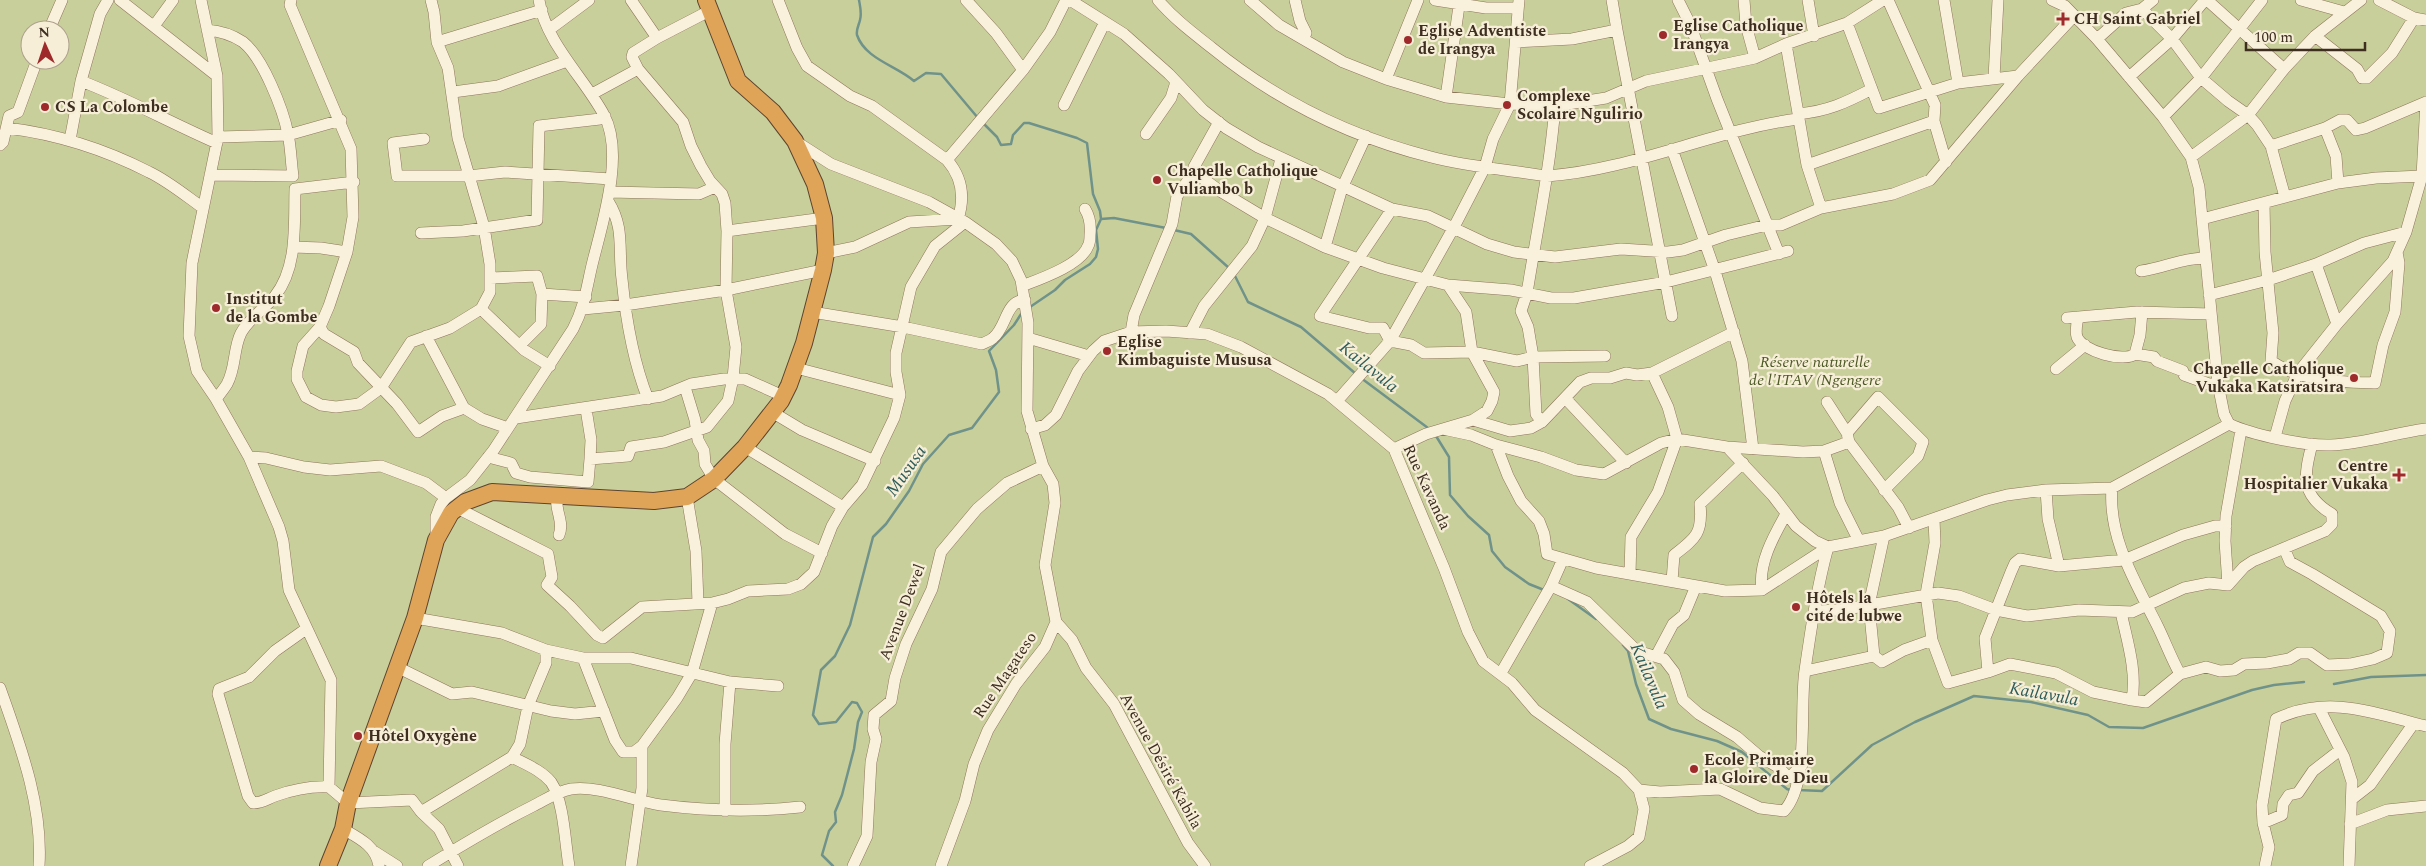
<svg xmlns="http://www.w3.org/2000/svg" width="2426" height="866" viewBox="0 0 2426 866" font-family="Spectral,serif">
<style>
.green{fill:#c9cf9b;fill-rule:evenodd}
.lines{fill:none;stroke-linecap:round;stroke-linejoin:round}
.stream{stroke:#6f938a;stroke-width:2.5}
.minor-casing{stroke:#8d765c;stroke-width:12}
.highway-casing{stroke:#5b4430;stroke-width:18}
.minor{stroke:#faf1dc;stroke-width:11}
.highway{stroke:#e0a458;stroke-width:16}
.poi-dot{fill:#9e2a2b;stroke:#f7eed8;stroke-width:2}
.labels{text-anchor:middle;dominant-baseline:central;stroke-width:4.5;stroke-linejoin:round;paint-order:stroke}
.poi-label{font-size:16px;font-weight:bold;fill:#3d2e20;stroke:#f7eed8;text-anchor:start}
.park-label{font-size:16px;font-style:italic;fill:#4d5a26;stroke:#f7eed8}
.street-label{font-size:16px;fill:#3d2e20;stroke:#f7eed8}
.water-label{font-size:18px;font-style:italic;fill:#2f5d5a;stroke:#f7eed8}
</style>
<rect width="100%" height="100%" fill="#f0e4c8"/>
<path class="green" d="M0,0H2426V866H0ZM30,30H60V60H30Z"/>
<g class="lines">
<path class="stream" d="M859,0C860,6 862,13 860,20C859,25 856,29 857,35C865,59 897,66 914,81L926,73L941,74L978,118
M984,124L997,137L1001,145L1011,144L1013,135L1024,123H1029L1077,138L1087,143L1093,194L1100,211L1101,219L1096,230L1098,249L1096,257L1090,264L1065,280L1055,290L1030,307
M1101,219L1114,218L1166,228
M1174,230L1191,234L1229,268
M1234,274L1248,302L1301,327L1356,374
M1361,378L1428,428
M1436,436L1449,457L1450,495L1468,516L1489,535L1492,551L1505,567L1529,584L1544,590
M1568,599L1596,619
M1623,645L1628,651L1636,684L1649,719L1671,729L1717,741L1742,752L1787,789L1790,790
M2334,684L2371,677L2426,675
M1798,790L1822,791L1872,745L1915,722L1974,696L2031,702L2088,715L2109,727L2143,728L2252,690L2274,685L2304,682
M833,866L822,855L829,831L836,822L835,812L842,795L854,749L858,722L862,712L857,703L852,702L836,722L819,724L813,715L821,670L835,656L850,625L873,537L886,524L909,491L923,464L949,435L972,428L999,392L996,370L989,351L1014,325L1023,311"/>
<defs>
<path id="minor" d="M120,0L217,76
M201,0L217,76L218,137L192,263L189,336L197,371L216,399
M291,0L290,5L351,149L353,217L347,252L329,306L320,327L303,346L297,371V379L306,397L321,405L336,407L359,404L381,388L411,342L450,328L481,309L490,292V264L484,227L458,138L448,68L437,42L434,12L431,0
M631,0L657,38
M778,0L797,48L807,66L850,96L872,106L947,160
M966,0L996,33L1023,70
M1070,0L1124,34L1169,74L1203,110L1226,128L1258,147L1392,209L1428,216L1487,244L1514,252L1555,257L1621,249L1668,252L1683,250L1726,235L1767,225H1781L1821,208L1893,194L1930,180L2018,76L2074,16
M1158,0C1173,18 1193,33 1212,48C1276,100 1351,137 1431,157C1469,167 1509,170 1547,176C1633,170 1713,130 1798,119
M1250,0L1279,25L1303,39L1343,62L1386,79L1446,97L1510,104L1555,106L1606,98L1646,81L1755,58L1786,44L1847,23L1883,0
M1295,0L1300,21L1306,33L1303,39
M1435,0L1486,8H1517
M1612,0L1617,30
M1678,0L1690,24L1717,99L1779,254
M1744,0L1746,25L1755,58
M1808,0L1814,36
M1888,0L1935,105L1934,121L1946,162
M1944,0L1958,83
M2052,0L2065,6L2097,39L2163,117L2191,157L2199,187L2218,384L2224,414L2229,424C2252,435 2306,446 2331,445C2363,444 2394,433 2426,429
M2207,0L2284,69
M2301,0L2344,12
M2379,0L2414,18L2426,20
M2142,9L2172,39L2201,78L2228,101L2248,115L2257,125L2271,146L2285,197
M1847,23L1879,108L1958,83L2018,76
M154,26L173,0
M550,29L589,0
M49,30L62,0
M207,30C220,31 231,34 243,42C263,58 283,109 288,134C291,148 291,162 293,176L210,175
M2315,36L2357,69L2362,78H2367L2392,53L2414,18
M2097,39L2126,13L2142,9L2153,0
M437,42L542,10
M1516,42L1572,39L1617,30L1672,316
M1786,44L1807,165L1821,208
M2129,77L2172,39L2205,0
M1994,78L1998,0
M1386,79L1418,0
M81,81C128,99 171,123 217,143
M453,92L498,86L567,61
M592,94L638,69L632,57L633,53L657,38L711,10
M1446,97L1459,6
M1064,105L1105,22
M1798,114C1828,111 1845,103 1872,89
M2163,117L2201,78L2262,0
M7,128C56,134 104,149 149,172C168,181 186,196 203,208
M2325,128L2336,156L2338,183
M1146,134L1171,98L1176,82
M218,137L288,135L341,120
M424,139L393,143L397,176H468L505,172L611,179
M70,140L81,81L100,14L108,0
M795,141L831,164L929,202L965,222L996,244L1012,261L1021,280L1028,323L1027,411L1043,466L1053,484L1055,503L1045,565L1056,622L1045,647L1016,684L988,730L974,764L965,801L941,866
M0,145L3,142L9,116L18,112L37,60
M2271,146L2325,128L2340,120H2347L2356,130L2365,128L2426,102
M1672,149L1715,271L1742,361L1753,449
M2191,157L2248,115L2284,69L2315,36L2361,0
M1807,165L1934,121
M1194,172L1220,191L1265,218L1325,247L1383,268L1448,285L1511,290L1551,298H1574L1666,282L1788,251
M609,192L699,194L715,187
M608,201C625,228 618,249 622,279C626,320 633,361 648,399
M2264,203L2265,252L2273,333L2271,361C2302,382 2340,382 2375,383L2383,345L2395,312L2399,263L2397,252
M2202,219L2338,183L2376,178L2422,176
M727,231L824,218
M421,233L463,231L537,220L539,126L600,119L605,116
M293,247L321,248L347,252
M1325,247L1342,188L1366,136
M826,253L855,247L909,222L958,219C965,197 962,177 947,160L1023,70L1050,32L1066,0
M2316,264L2337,324
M2141,271C2165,268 2181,258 2205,258
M490,278L537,276L542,294
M1022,286C1040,279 1081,265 1088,246C1090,243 1090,238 1090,235C1091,225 1090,217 1085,209
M2209,295L2268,280L2316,264L2364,243L2406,232
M481,309L524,350L550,366
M583,309L625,305L726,290L823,270
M812,312L903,327L982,344C985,342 990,341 993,338C1007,327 1005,301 1025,300
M2078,317C2077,323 2075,331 2077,337C2082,351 2124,363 2135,354L2154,357L2157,361L2183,371L2184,375L2209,384H2218
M2067,318L2137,312L2211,314
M320,327L324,334L354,352L358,363L397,404L418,432L442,416L464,408
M1131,332L1134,315L1172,224L1177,196L1194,172V167L1219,122
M1190,333L1204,306L1252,246L1265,218L1281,159
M426,336L464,408L482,419L508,428
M1028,338L1089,356
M1390,341L1454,227L1485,167L1493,139L1510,104L1519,0
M1390,341L1383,328H1369L1320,316L1392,209
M520,345L541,324L542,294L586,297
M2135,354L2140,335L2142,312
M796,368L900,395
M2056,369L2085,345
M685,387L695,420L698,440L704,451L705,464L714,479L785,534L822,553
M1565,398L1626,463
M1337,401L1390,341L1411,345L1424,353L1472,352L1517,361L1533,357L1605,356
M1827,402L1847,433L1849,442L1898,507L1909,528
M586,409L591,440L590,459L628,456L631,447L664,442L707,427L728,401L733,378L736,347L726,290L727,231L725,203L722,194L710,181L701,166L691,146L683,122L638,69
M772,412L802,430L875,461
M516,418L662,396L691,384L724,379H745L783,396
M1473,420L1510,431L1531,428L1542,422L1580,382L1591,378H1610L1626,373L1637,375L1652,373L1734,332
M1542,422L1536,414L1533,357L1528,327L1521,311L1527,293C1537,230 1550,169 1555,106
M1031,429L1045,425L1056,415L1078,371L1093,351L1104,341L1131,332L1166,331L1207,334L1241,347L1328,394L1394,449L1444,568L1468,632L1483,661L1512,683L1535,710L1623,773L1639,790L1644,809L1639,837L1628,846L1590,866
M1443,429L1471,435L1496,445L1541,457L1576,470L1604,474L1661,443L1677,439L1727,447L1803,452L1824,451L1849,442
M1847,433L1878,397L1923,442L1918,456L1884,490
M2275,437L2285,401L2298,373L2337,324L2393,261L2406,232L2422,176L2426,102
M1496,445L1508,476L1521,501L1539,521L1544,534L1547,554L1596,568L1725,591L1762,590L1828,547
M745,447L843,507
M1727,447L1773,496L1796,526L1815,541L1828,547L1884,536L1987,500L2007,495L2046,490L2112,488L2229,424
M1394,449L1426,434L1473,420L1487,411L1492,401L1494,392L1472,352L1466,312L1448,285
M1824,451L1840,503L1859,541
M249,457L266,458L304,467L330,470L381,466L426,483L446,498
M488,457L511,463L516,473L530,477L588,482L590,459
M2112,488C2108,538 2135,581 2157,625C2165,641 2171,658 2180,674
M2046,490L2048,519L2059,566
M558,495C553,509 565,521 559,535
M687,497L696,551L698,603
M457,508L548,554L552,577L547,585L570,606L597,635L603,638L642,607L712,603L728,599L748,591L788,589L801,584L814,572L832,526L843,507L862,485L894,418L900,395L896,372V353L911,287L935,246L965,222
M1934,519L1935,543L1926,594L1932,640L1948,683L1988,672L2010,664L2056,673L2093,692L2132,700C2137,670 2127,641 2121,612
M436,538V517L441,504L446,498L470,480L493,451L573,329C586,304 587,283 594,257C604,218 624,152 604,115C585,79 545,42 539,0
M1630,574L1631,537L1658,492L1677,439L1668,407L1652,373
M1672,581L1674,555C1696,538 1703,533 1700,504L1743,463
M2228,585L2225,541L2226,516L2241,430
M1551,586L1587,602L1637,651L1664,659L1674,672L1683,700L1699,714L1737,737L1759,756L1778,767L1789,778L1802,765
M1762,590C1758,564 1773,537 1786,514
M1816,611L1841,610L1938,593L1959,596L1996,610L2027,616L2079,610L2132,612L2184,588L2209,583L2228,585L2244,567L2253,561L2325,531L2332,524V514C2300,495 2304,476 2312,444
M415,618L502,633L546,650L583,658H631L730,682L778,686
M1056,622L1072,640L1086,668L1114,704L1188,843L1205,866
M306,629L275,651L249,677L219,689L218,694L248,796L253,803C262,803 267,799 275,796C292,790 311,786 329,787L348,803L412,800L421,812L512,757L520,744L528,706L546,663V650
M1656,656L1673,624L1684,615L1696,586
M1874,656L1869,605L1884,536
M583,658L615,740L623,752H634L642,746
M397,667L452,694L472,692L551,711L575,714L604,711
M1805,671L1874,656L1882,662L1904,650L1932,640
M1988,672L1985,638L2011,572L2015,563L2020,559L2059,566L2124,560L2183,535L2215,526H2226
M1501,673L1551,586L1563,559
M0,688C20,745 43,805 39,866
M2132,700L2146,702L2180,674L2206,667L2220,671L2234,670L2244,664L2267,663L2289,659L2299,653H2310L2327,665L2350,664L2373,659L2387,653L2390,631L2381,616L2312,574L2290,562L2284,548
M2319,708L2344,757L2352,782L2349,866
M512,757C525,764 541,770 551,782C564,801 565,843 569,866
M329,787L331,680L289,590L283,541L279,527L249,457L216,399C220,394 224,389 227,384C236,368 233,349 241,333C249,318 265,309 275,296C298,267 294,224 295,189L354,182
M1639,790L1660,792L1720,789L1760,808L1784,811C1810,783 1799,709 1805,670C1811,629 1817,587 1828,547
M2352,799L2370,785L2414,723
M725,811V744L730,682
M421,812L439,829L458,866
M2263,823L2282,815L2283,804L2289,795L2298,793L2313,771L2340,750
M2350,824L2387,810L2426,806
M343,829C359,838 376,846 379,866
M375,852L397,866
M428,866C462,845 497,824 533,806C545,800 558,791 571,789C598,785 634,801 661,805C708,811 753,812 800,807
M631,866L642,788V746L677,698L692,673L712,603
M853,866L867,836L871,762L876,739L873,729L874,715L891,701L895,678L906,644L932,589L941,552L977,509L1007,483L1043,466
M2265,866L2269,847L2263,823L2262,805L2276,719C2328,694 2374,713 2426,726"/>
<path id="highway" d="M328,866L343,829L348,803L415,618L436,540L451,513L465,502L492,492L654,501L687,497L714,479L745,447L781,401L789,385L804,343L823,270L826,253L824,218L815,184L795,141L773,112L738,81L706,0"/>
</defs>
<use href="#minor" class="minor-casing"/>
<use href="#highway" class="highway-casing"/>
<use href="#minor" class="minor"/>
<use href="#highway" class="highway"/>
</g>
<g class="poi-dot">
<path d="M2060.5 11.5h5v5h5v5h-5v5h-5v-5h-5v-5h5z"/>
<circle cx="1663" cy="35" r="5"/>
<circle cx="1408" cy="40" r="5"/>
<circle cx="1507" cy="105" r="5"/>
<circle cx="45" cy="107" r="5"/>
<circle cx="1157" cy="180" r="5"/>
<circle cx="216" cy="308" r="5"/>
<circle cx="1107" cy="351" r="5"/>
<circle cx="2354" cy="378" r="5"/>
<path d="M2396.5 467.5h5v5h5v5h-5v5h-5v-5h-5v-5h5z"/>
<circle cx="1796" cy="607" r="5"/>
<circle cx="358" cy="736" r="5"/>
<circle cx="1694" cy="769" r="5"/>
</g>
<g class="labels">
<g class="poi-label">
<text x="2074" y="19">CH Saint Gabriel</text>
<text x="1673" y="26">Eglise Catholique<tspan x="1673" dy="18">Irangya</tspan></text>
<text x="1418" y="31">Eglise Adventiste<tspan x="1418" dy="18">de Irangya</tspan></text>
<text x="1517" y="96">Complexe<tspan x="1517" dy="18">Scolaire Ngulirio</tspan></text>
<text x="55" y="107">CS La Colombe</text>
<text x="1167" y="171">Chapelle Catholique<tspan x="1167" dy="18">Vuliambo b</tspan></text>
<text x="226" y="299">Institut<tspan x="226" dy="18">de la Gombe</tspan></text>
<text x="1117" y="342">Eglise<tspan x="1117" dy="18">Kimbaguiste Mususa</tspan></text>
<text x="2344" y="369" text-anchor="end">Chapelle Catholique<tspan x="2344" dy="18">Vukaka Katsiratsira</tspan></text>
<text x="2388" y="466" text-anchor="end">Centre<tspan x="2388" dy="18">Hospitalier Vukaka</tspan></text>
<text x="1806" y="598">Hôtels la<tspan x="1806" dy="18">cité de lubwe</tspan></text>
<text x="368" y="736">Hôtel Oxygène</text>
<text x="1704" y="760">Ecole Primaire<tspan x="1704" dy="18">la Gloire de Dieu</tspan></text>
</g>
<g class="park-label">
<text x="1815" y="362">Réserve naturelle<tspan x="1815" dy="18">de l'ITAV (Ngengere</tspan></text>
</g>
<g class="street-label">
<text transform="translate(1427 487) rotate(65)">Rue Kavanda</text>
<text transform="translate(902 612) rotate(-69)">Avenue Dewel</text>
<text transform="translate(1005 675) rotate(-56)">Rue Magateso</text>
<text transform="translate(1161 761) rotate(61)">Avenue Désiré Kabila</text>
</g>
<g class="water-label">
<text transform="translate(1369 367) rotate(39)">Kailavula</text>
<text transform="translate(906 471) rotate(-55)">Mususa</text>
<text transform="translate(1649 676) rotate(67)">Kailavula</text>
<text transform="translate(2044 694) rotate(10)">Kailavula</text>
</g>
</g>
<g transform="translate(45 45) rotate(357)"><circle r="24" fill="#f7eed8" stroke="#ada18e"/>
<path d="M0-4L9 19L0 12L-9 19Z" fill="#9e2a2b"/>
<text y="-8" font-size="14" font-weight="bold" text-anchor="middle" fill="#3d2e20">N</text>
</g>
<path d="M2246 42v8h119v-8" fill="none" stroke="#3d2e20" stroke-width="2.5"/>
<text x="2254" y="42" font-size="15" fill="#3d2e20" stroke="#f7eed8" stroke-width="4" paint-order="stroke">100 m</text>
</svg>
